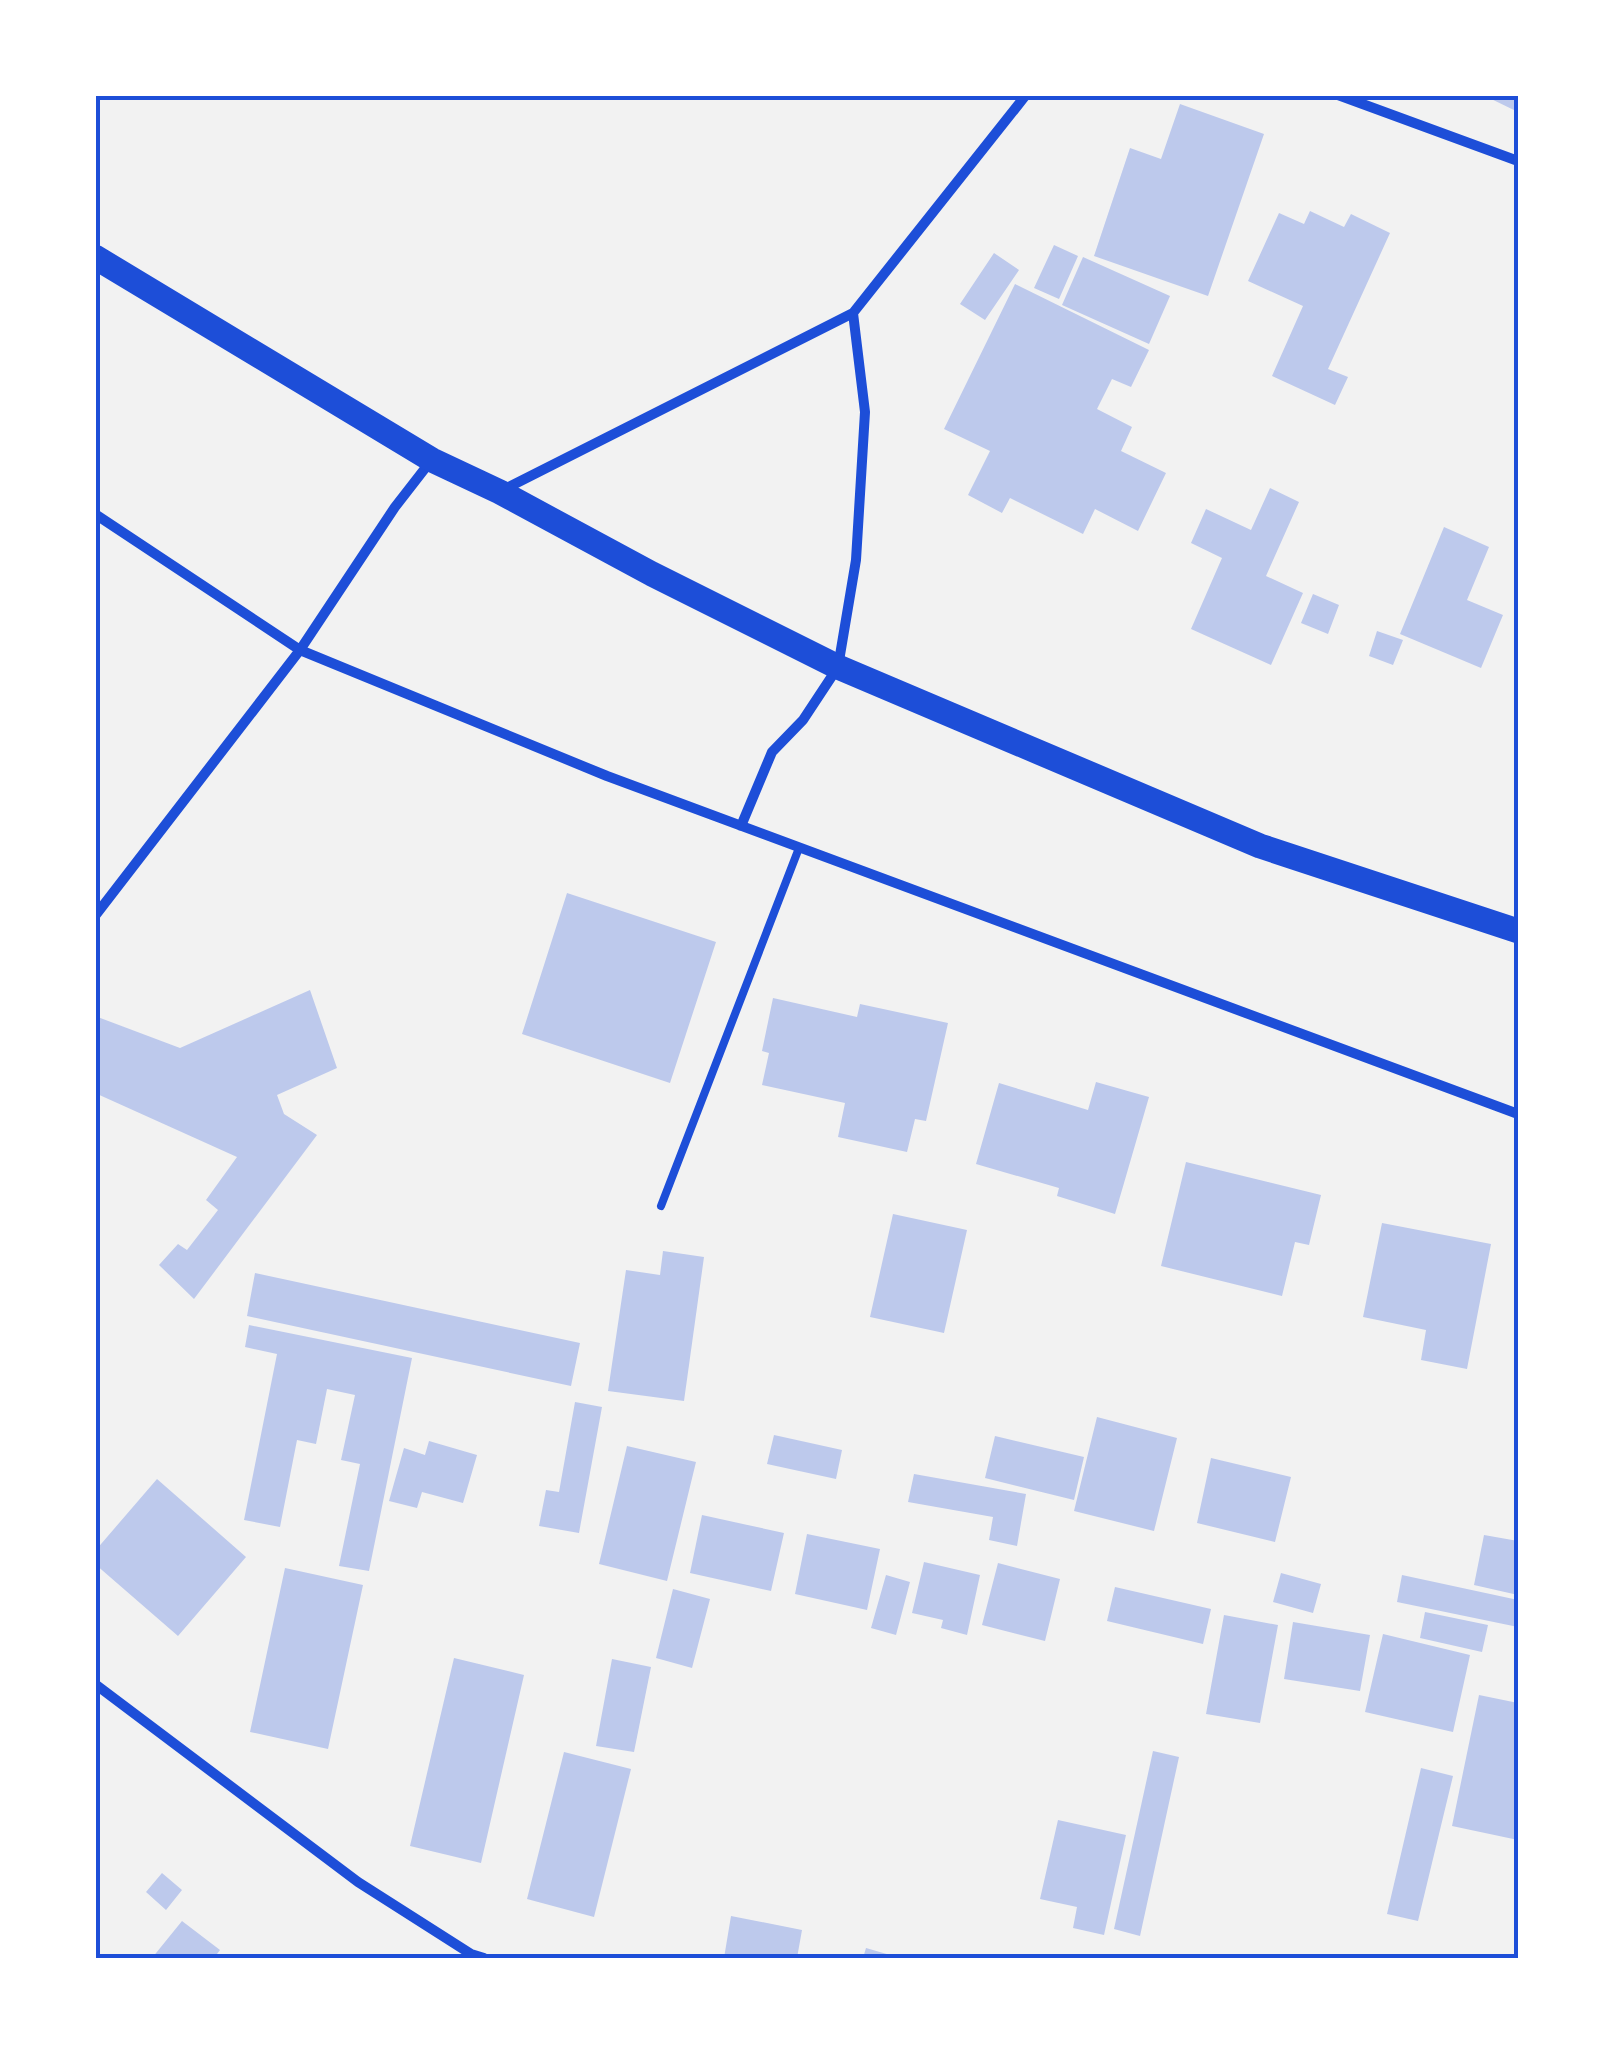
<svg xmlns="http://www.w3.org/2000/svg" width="1613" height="2053" viewBox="0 0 1613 2053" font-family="'Fira Sans Condensed',sans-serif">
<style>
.building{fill:#bdc9ec}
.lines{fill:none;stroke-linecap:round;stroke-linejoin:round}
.service{stroke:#1d4ed8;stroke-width:8}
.minor{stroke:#1d4ed8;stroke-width:10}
.primary{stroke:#1d4ed8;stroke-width:25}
.neatline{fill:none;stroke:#1d4ed8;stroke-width:4}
</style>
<rect width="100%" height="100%" fill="#f2f2f2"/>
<path class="building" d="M1483,95H1518V112Z
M1180,104L1264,134L1208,296L1094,256L1130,148L1161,159Z
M1310,211L1344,227L1351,214L1390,233L1328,369L1348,377L1335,405L1272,376L1303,306L1248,281L1279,213L1304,224Z
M1054,245L1078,256L1059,299L1034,288Z
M994,253L1019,270L985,320L960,304Z
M1083,257L1170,296L1149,344L1062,305Z
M1015,284L1149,350L1131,387L1112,379L1097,409L1132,427L1121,451L1166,473L1138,531L1095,509L1083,534L1010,498L1002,513L968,495L990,451L944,429Z
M1270,488L1299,502L1266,576L1303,593L1271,665L1191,629L1222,558L1191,543L1206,509L1251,530Z
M1444,527L1489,547L1467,600L1503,615L1481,668L1400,634Z
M1313,594L1339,605L1328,634L1301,623Z
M1377,631L1403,640L1393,665L1369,656Z
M567,893L716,942L670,1083L522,1034Z
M310,990L337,1068L277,1095L284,1114L317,1135L194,1299L159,1265L178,1244L187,1250L218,1210L206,1200L237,1157L95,1093V1016L180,1048Z
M773,998L857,1017L860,1004L948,1023L926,1121L915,1119L907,1152L838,1137L845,1103L762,1085L769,1053L762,1051Z
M1096,1082L1149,1097L1115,1214L1057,1196L1059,1188L976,1164L999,1083L1088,1110Z
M1186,1162L1321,1195L1309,1245L1295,1242L1282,1296L1161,1266Z
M893,1214L967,1230L944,1333L870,1317Z
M1382,1223L1491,1244L1467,1369L1421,1360L1426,1330L1363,1317Z
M663,1251L704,1257L684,1401L608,1391L626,1270L660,1275Z
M255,1273L580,1343L571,1386L247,1316Z
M249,1325L412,1358L369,1571L339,1566L360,1464L341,1460L355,1395L327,1389L316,1444L297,1440L280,1527L244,1520L277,1354L245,1347Z
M575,1402L602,1407L579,1533L539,1526L546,1490L559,1492Z
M1097,1417L1177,1438L1154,1531L1074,1511Z
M774,1435L842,1450L836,1479L767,1464Z
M995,1436L1084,1457L1074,1500L985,1478Z
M429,1441L477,1455L463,1503L422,1492L417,1508L389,1501L404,1448L425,1455Z
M627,1446L696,1462L667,1581L599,1564Z
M1211,1458L1291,1477L1275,1542L1197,1523Z
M914,1474L1026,1494L1017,1546L989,1540L993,1517L908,1502Z
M157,1479L246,1557L178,1636L95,1564V1551Z
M702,1515L784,1533L771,1591L690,1573Z
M807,1534L880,1549L867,1610L795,1594Z
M1484,1535L1518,1541V1595L1474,1585Z
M924,1562L980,1575L967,1635L941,1628L943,1620L912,1613Z
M998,1563L1060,1579L1045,1641L982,1625Z
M285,1568L363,1585L328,1749L250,1732Z
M1281,1573L1321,1584L1313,1613L1273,1602Z
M886,1575L910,1582L896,1635L871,1628Z
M1402,1575L1518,1600V1627L1397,1602Z
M1115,1587L1211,1609L1203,1644L1107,1621Z
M673,1589L710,1599L692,1668L656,1658Z
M1425,1612L1488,1625L1482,1652L1420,1638Z
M1224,1615L1278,1625L1260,1723L1206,1714Z
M1293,1622L1370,1635L1360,1691L1284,1679Z
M1383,1634L1470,1655L1453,1732L1365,1712Z
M454,1658L524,1675L481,1863L410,1846Z
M612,1659L651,1667L634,1752L596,1746Z
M1479,1695L1518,1703V1840L1452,1826Z
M1153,1751L1179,1757L1140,1936L1114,1929Z
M564,1752L631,1769L594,1917L527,1899Z
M1421,1768L1453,1776L1418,1921L1387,1914Z
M1058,1820L1126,1835L1104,1935L1073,1928L1077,1907L1040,1899Z
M162,1873L182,1890L166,1910L146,1892Z
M731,1916L802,1930L797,1958H724Z
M182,1921L220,1950L214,1958H152Z
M866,1948L897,1957V1958H863Z"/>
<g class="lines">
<path class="service" d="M661,1206L799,848"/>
<path class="minor" d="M1338,95L1518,161
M501,491L853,313L1026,95
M95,514L300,650L607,776L1518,1114
M741,826L772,752L803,720L838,667L856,560L865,412L853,313
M95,916L300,650L395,507L430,462
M95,1684L358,1882L471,1954L484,1958"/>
<path class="primary" d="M95,257L432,460L500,492L652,574L838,667L1260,846L1518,931"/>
</g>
<rect width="1613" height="2053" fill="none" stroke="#ffffff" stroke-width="195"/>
<rect x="98" y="98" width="1418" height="1858" class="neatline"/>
</svg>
